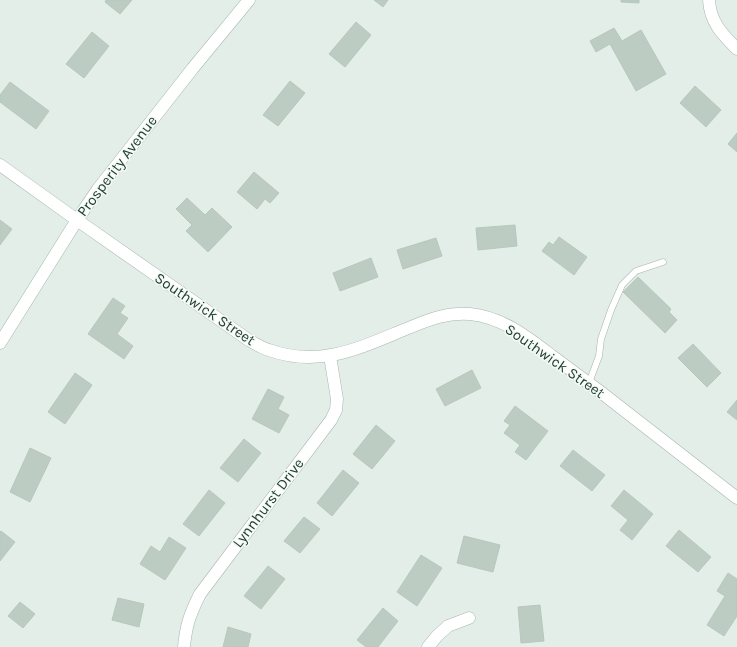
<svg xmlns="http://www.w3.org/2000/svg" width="737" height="647" viewBox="0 0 737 647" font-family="Karla,sans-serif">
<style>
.building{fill:#bcccc3;stroke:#b6c8be}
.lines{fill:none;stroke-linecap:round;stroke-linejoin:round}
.service-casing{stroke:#a6b6ae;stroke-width:7}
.minor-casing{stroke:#a6b6ae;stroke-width:13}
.tertiary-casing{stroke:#a6b6ae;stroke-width:13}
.secondary-casing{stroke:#a2baae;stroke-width:13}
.service{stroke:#fff;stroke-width:6}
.minor{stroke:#fff;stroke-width:12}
.tertiary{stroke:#fff;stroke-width:12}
.secondary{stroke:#fff;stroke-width:12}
.labels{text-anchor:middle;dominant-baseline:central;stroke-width:3;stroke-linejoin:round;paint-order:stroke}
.street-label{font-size:15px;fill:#234034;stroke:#f5faf7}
</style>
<rect width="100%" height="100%" fill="#e4eee8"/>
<path class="building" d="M106,0H132L120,14L105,2Z
M374,0H388L383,7Z
M621,0H639V3L621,2Z
M356,22L371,35L345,67L329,54Z
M614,28L622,41L641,30L666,74L636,91L610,44L596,52L590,41Z
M92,32L109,46L84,78L66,64Z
M290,81L305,93L278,126L263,115Z
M10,82L49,111L36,129L0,102V95Z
M695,86L721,110L706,127L680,103Z
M737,133V152L728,144Z
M254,172L279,193L270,203L265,199L257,209L237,192Z
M187,198L205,215L212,208L232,227L208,252L186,231L192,225L176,209Z
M0,220L12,229L0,245Z
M515,225L517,246L478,250L476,228Z
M559,237L587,257L574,275L542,251L549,242L553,245Z
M436,238L442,256L403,269L397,250Z
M371,258L378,277L340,291L333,273Z
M638,277L671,309L669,312L677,320L665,333L623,292Z
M113,298L125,306L120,313L128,318L117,334L133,346L124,359L88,334Z
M693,344L721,373L707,387L678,358Z
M472,370L481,388L445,406L436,389Z
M75,373L92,385L65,424L48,412Z
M268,389L284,397L278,409L289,415L279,433L252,419Z
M737,400V420L727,412Z
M515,406L548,431L526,460L515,452L520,445L504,433L510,425L504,421Z
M376,425L395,441L372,469L353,454Z
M244,439L261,453L238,482L220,468Z
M30,448L51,458L30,502L10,492Z
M573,450L605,475L592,491L560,466Z
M343,470L359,483L332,516L317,503Z
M209,490L225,503L199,536L183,524Z
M624,490L653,514L632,540L620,530L628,520L611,506Z
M304,517L320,529L300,553L284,541Z
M679,530L711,557L698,572L666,546Z
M1,531L15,542L0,561V532Z
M464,536L500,545L493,572L457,563Z
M169,537L186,548L165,580L140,564L151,546L160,552Z
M421,555L442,568L417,606L397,592Z
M268,566L285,579L261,609L244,596Z
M728,573L737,579V616L724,636L707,625L725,596L717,591Z
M118,598L144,604L139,627L112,620Z
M20,602L35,614L23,628L8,616Z
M540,605L544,641L521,643L518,607Z
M383,608L398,621L378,647H366L357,640Z
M228,627L251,634L248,647H223Z"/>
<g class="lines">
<defs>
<path id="service" d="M589,383L599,356L601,339L611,310L622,285L636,271L663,262"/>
<path id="minor" d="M709,0C710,22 722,34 737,49
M0,165L77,220
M184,647C186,625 190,614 200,594L331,420L336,410L337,399L330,356
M428,647L437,636L448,626L469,618"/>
<path id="tertiary" d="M77,220L250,341C256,344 262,348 269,350C322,369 363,346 411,327C430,319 449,312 470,314C502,317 527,337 552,356C567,367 583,379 598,390C645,426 691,462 737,498"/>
<path id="secondary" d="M0,343L77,220L98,189L193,68L249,0"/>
</defs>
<use href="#service" class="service-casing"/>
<use href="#minor" class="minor-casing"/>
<use href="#tertiary" class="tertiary-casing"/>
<use href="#secondary" class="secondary-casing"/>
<use href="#service" class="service"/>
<use href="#minor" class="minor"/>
<use href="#tertiary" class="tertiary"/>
<use href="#secondary" class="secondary"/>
</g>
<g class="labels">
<g class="street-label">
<text transform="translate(117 166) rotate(-53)">Prosperity Avenue</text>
<text transform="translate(205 309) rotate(34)">Southwick Street</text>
<text transform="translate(555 361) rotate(35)">Southwick Street</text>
<text transform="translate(268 503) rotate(-53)">Lynnhurst Drive</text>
</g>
</g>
</svg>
